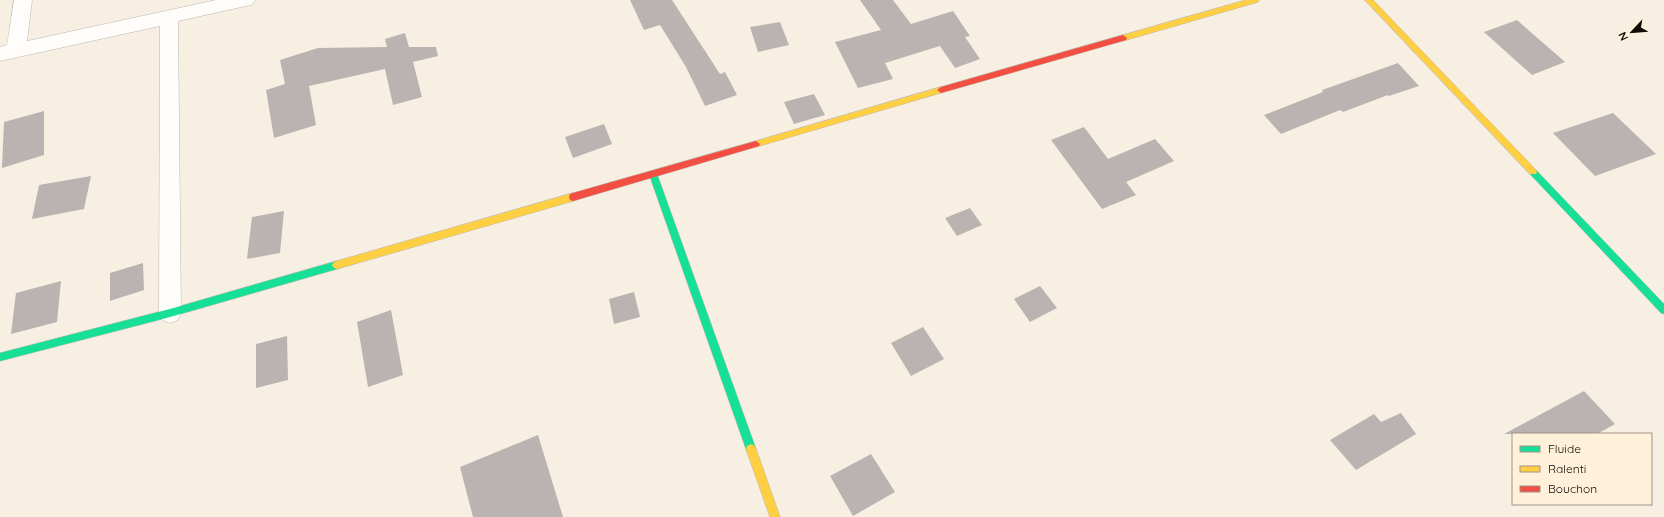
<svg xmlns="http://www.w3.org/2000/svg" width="1664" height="517" viewBox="0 0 1664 517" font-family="Quicksand,sans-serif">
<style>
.building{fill:#b9b4b2}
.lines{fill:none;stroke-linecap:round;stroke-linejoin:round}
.street-casing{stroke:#bbb5ac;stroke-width:1}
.fast-casing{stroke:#bbb5ac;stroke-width:1}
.slow-casing{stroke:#bbb5ac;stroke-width:1}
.jam-casing{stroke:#bbb5ac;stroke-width:1}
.street{fill:#fefdfb;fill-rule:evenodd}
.fast{fill:#16e098;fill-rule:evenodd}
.slow{fill:#ffcf43;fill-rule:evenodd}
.jam{fill:#f24e42;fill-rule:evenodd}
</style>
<rect width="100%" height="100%" fill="#f7efe2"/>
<path class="building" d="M630,0H672L720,74L725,72L737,95L705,106L686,67L660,25L644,30Z
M860,0H893L911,24L953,11L970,36L965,37L980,59L955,68L940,46L885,63L893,79L858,88L835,42L881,30Z
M1517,20L1565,62L1532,75L1484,32Z
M780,22L789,45L758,52L750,27Z
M405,33L409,47H436L438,56L413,62L422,97L393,105L385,69L309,86L316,125L274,138L266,90L285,84L280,60L318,48L387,47L385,39Z
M1398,63L1419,86L1389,96L1388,95L1343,112L1340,110L1281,134L1264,115L1323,92L1322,90Z
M814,94L825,115L794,124L784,102Z
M44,111V155L2,168L4,122Z
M1613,113L1656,154L1595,176L1553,133Z
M604,124L612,144L573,158L565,137Z
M1084,127L1108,159L1155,139L1174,161L1126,182L1136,195L1102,209L1051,140Z
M91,176L84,209L32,219L39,185Z
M970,208L982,225L957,236L945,218Z
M284,211L280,253L247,259L252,217Z
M143,263L144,290L110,301V273Z
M61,281L57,322L11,334L16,293Z
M1040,286L1057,308L1030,322L1014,299Z
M634,292L640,317L614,324L609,299Z
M391,310L403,375L368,387L357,322Z
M923,327L944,359L911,376L891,343Z
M287,336L288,380L256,388V344Z
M1584,391L1615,424L1597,434H1504Z
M1401,413L1416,434L1356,470L1330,440L1374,414L1381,422Z
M538,435L563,517H473L460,467Z
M871,454L895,492L853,516L830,476Z"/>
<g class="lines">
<defs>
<path id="street" d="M14,0H32L27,41L216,0H255L252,5L246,6L178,21L181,313L178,320L170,323L162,320L159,313L160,26L0,61V47L7,45Z"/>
<path id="fast" d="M1533,169L1536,170L1664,304V314L1661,313L1530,174L1529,172L1530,170Z
M653,171L657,174L756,449L755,452L751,454L747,452L746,449L649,174Z
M337,261L340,262L342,265L340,268L337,269L170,317L0,361V353L170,309Z"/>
<path id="slow" d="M1246,0H1259L1258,2L1123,41L1119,38L1123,35Z
M1365,0H1373L1536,170L1537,172L1536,174H1530Z
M941,87L945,90L944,92L756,147L752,144L756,141Z
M573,193L576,194L577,197L576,200L573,201L337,269L334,268L332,265L334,262L337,261Z
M751,444L755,446L756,449L780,517H770L746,449L747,446Z"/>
<path id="jam" d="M1123,35L1127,38L1126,40L941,93L937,90L941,87Z
M756,141L760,144L759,146L573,201L570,200L569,197L570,194L573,193Z"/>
</defs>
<use href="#street" class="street-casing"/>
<use href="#fast" class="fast-casing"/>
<use href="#slow" class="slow-casing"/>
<use href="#jam" class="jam-casing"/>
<use href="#street" class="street"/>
<use href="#fast" class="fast"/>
<use href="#slow" class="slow"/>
<use href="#jam" class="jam"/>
</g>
<rect x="1512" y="433" width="140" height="72" fill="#fff0da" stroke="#9f9485"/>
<rect x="1520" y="446" width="20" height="6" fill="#16e098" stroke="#9f9485"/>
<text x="1548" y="453" font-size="12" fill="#0f0b05">Fluide</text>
<rect x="1520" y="466" width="20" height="6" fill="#ffcf43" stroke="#9f9485"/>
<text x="1548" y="473" font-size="12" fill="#0f0b05">Ralenti</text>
<rect x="1520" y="486" width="20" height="6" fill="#f24e42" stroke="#9f9485"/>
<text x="1548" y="493" font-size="12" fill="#0f0b05">Bouchon</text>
<g transform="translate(1632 32) rotate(244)" stroke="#fff0da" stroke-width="3" paint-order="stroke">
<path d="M0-3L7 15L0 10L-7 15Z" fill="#0f0b05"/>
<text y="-6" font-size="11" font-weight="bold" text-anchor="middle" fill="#0f0b05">N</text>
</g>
</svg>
